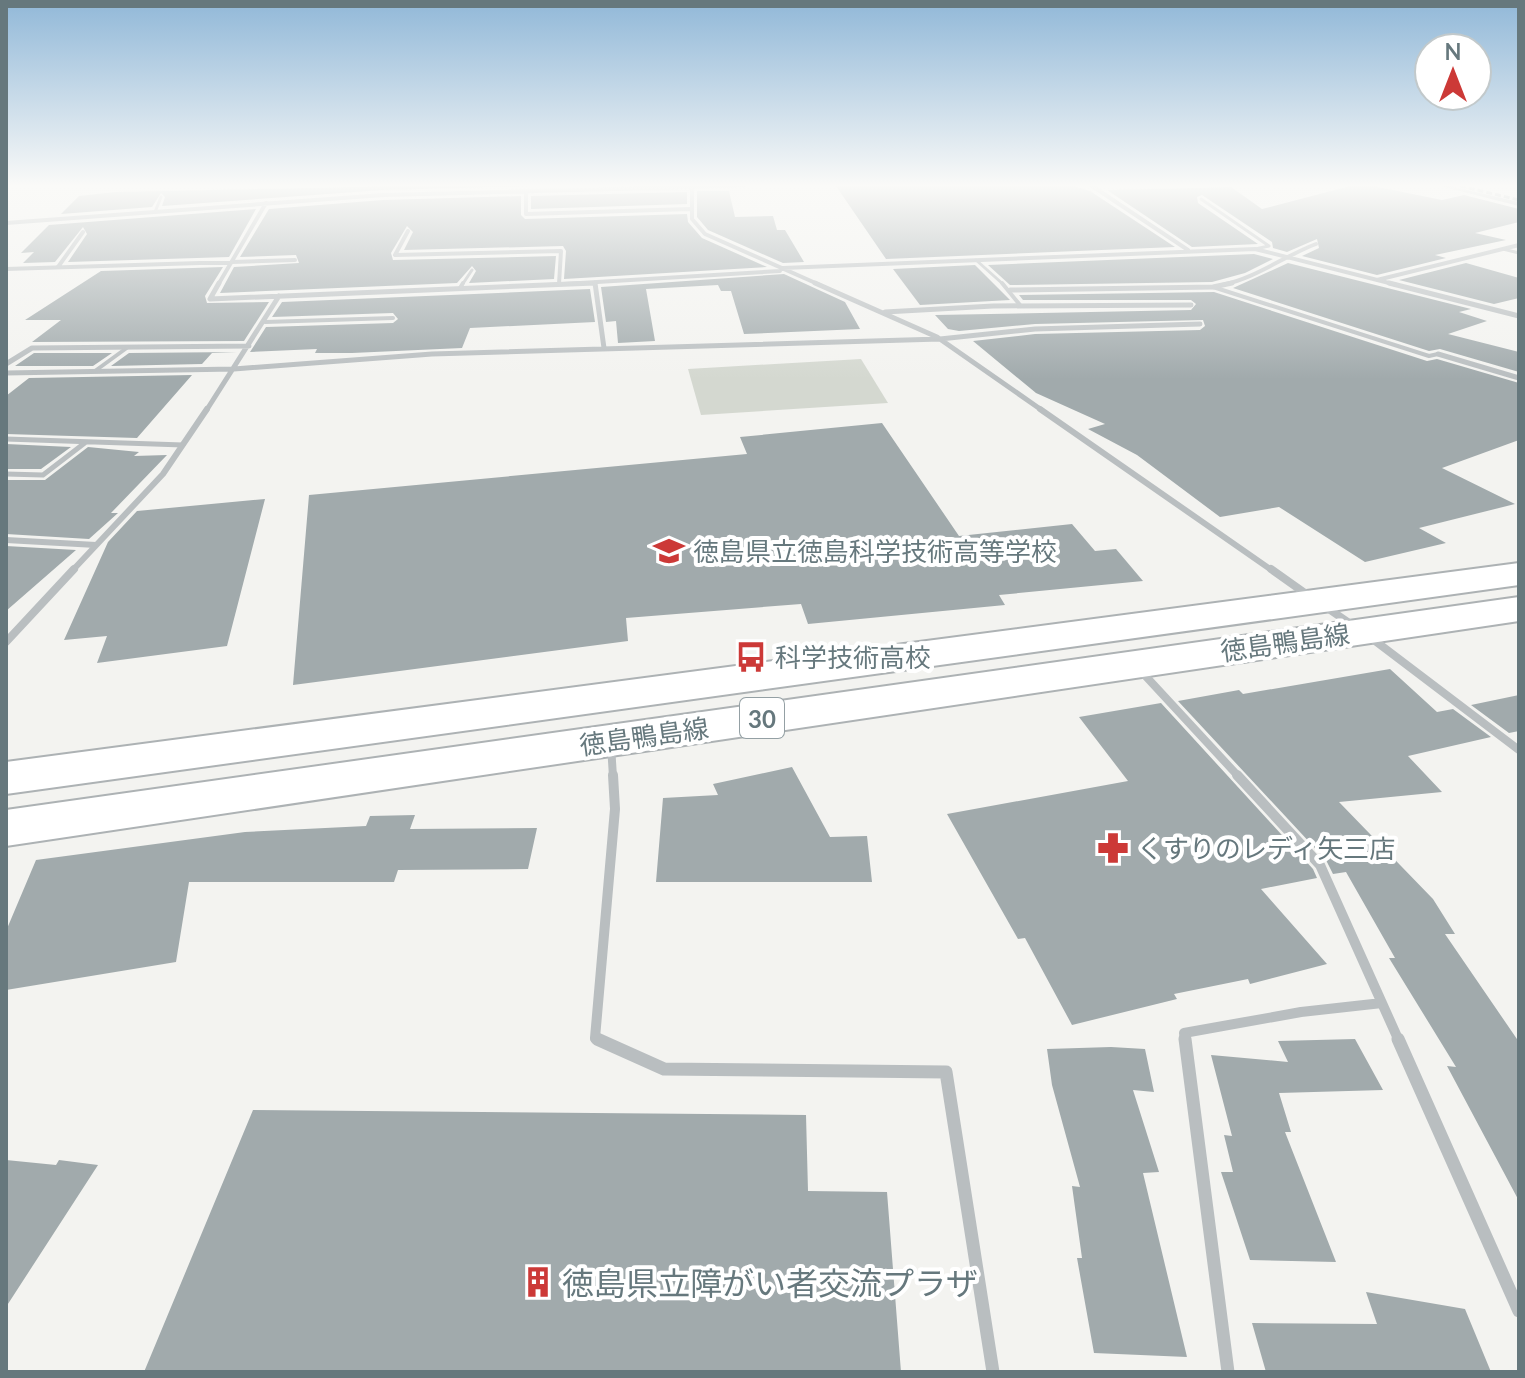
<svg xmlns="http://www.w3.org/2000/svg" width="1525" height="1378" viewBox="0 0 1525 1378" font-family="Lato,'Noto Sans JP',sans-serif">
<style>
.green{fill:#d4d8d0}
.building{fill:#a1aaac}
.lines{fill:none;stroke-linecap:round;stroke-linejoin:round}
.primary-casing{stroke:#adb2b4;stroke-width:4}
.service-far2{stroke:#b9bec0;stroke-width:3}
.service-far1{stroke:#b9bec0;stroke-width:4}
.service{stroke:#b9bec0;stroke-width:5}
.minor-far5{stroke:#b9bec0;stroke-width:4}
.minor-far4{stroke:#b9bec0;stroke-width:5}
.minor-far3{stroke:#b9bec0;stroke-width:6}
.minor-far2{stroke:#b9bec0;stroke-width:8}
.minor-far1{stroke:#b9bec0;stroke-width:10}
.minor{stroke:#b9bec0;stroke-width:13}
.tertiary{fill:#b9bec0;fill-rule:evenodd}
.primary{fill:#fff;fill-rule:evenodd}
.rail{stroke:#9ba3a5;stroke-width:3;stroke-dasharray:6 3;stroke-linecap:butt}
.labels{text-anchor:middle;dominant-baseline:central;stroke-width:8;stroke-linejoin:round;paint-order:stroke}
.shield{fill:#fff;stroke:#94a0a4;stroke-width:2}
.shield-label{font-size:24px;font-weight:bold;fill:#66787d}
.poi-label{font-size:26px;fill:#66787d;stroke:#fff;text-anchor:start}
.street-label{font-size:26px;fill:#66787d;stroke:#fff}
.near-poi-label{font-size:32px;fill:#66787d;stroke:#fff;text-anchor:start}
</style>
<rect width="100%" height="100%" fill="#f3f3f0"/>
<path class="green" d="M861,359L888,403L701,415L688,369Z"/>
<path class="building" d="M405,186H535L383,190L162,206L165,197L161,193L152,207L61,214L79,196L115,192Z
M836,186H1074L1090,191L1175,247L886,259Z
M1350,186H1373L1442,200L1464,195L1519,209V222L1475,233L1506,240L1435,255L1446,258L1377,275L1302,256L1319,248L1317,239L1287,252L1273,248L1272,242L1202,195L1197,197L1198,203L1258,244L1192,247L1107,190L1231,187L1262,209Z
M697,191H729L735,217L773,216L777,230H785L804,262L783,263L708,230L697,217Z
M687,192V204L531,209V196Z
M521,196V215L525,219L687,214L688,222L702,238L767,267L564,279L566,251L563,246L404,250L413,232L407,226L391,253L393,260L556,256L554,279L469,283L476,271L472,266L457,283L220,293L234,267L299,263L296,255L240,257L269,209L383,200Z
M256,209L229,257L68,262L87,234L83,227L55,262L23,263L34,252L21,253L49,225Z
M1254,254L1273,259L1245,273L1212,282L1010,285L988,265Z
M1288,263L1471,309L1459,312L1487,321L1448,334L1519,352V372L1440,349L1429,351L1233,288Z
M1466,263L1519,278V298L1494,304L1399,280Z
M975,265L1010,300L920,305L893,269Z
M223,267L205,296L207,303L269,302L244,341L32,342L61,320H25L101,271Z
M784,274L845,302L860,329L744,334L731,291H721L718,285L646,289L655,341L618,343L616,321L606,322L601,287Z
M590,289L595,322L470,328L462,348L352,353H315L317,349L250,352L266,327L393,323L398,319L393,313L272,317L282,302Z
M1214,292L1427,361L1437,359L1519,383V440L1442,468L1515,504L1419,528L1446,543L1365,562L1279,507L1220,517L1137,455L1088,429L1105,424L1036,393L973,341L1035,334L1200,330L1205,326L1203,320L1035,324L959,331L948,329L935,315L1191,310L1196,304L1191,300H1023L1019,295Z
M237,352L212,353L202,364L111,366L129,353Z
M34,353H112L93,366H15Z
M192,375L137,438L6,434V396L29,378Z
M882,423L959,536L1072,524L1095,551L1116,549L1143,581L999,595L1005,605L808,624L801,604L626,618L628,641L293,685L309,495L747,454L740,437Z
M6,444L71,447L41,469H6Z
M88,447L139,452L134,456L167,455L111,513H118L89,539L6,534V480H45Z
M265,499L227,646L97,663L107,636L64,640L108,542L137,511Z
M6,546L76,550L6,611Z
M1390,669L1437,712L1453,709L1491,737L1408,756L1442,792L1339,802L1433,899L1455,934H1445L1519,1042V1201L1447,1066L1456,1067L1389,958H1395L1346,872L1333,874L1326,860L1178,701L1239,690L1243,694Z
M1519,695V731L1509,733L1471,705Z
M1161,703L1313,869L1317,878L1261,889L1327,964L1250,984L1248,979L1174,994L1177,999L1072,1025L1025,938L1018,939L947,814L1128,781L1079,717Z
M792,767L830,837L867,836L872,882H656L663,798L718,795L713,784Z
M415,815L410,829L537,828L528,869L398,870L394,882H189L176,962L6,990V931L36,860L245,832L366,826L370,816Z
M1355,1039L1383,1090L1279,1093L1291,1132H1285L1336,1262L1250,1260L1221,1172H1233L1224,1135L1232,1136L1211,1055L1288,1062L1278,1041Z
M1111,1047L1145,1049L1154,1092L1133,1090L1159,1172L1143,1173L1187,1357L1094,1353L1077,1258H1082L1072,1186L1080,1187L1052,1085L1047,1049Z
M253,1110L806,1115L808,1191L887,1192L901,1372H144Z
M6,1160L56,1165L59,1160L98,1165L6,1307Z
M1366,1292L1465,1309L1491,1372H1266L1252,1323L1377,1324Z"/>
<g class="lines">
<defs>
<path id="primary" d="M1519,563V585L6,794V762Z
M1519,597V621L6,846V810Z"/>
</defs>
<use href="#primary" class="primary-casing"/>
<path class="service-far2" d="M691,187L744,186
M1201,199L1269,246L1255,249
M155,212L161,197
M1503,249L1519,253
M976,260L1004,285
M462,285L472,270"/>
<path class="service-far1" d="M1002,283L1020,305
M1213,287L1429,356L1438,354
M460,288L463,283
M265,322L393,318
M95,371L128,347"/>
<path class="service" d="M6,439L183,445
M6,474L43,475L86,442"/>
<path class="minor-far5" d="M692,186V219L705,234L820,285
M1092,186L1188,250
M526,192V214L690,209
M6,223L383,195L691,187
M408,231L395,255L561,251L559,284
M58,267L83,232
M783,268L1255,249L1397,285
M6,269L295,260
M1377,280L1519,245
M218,285L266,203
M547,285L780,271
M1222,285C1256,278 1284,256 1316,244"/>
<path class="minor-far4" d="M595,283L604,348
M815,283L937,337L1043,411
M1389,283L1519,316
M1010,290L1213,287L1232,283
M210,299L595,283
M210,299L219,283
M885,312L993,306L1191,305
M1438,354L1519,378
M6,364L32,348L249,346
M6,373L234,369L432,354L940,339L1035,329L1200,324
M206,411L279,296"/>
<path class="minor-far3" d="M1040,409L1273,571
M6,540L96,545
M72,571L163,474L207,409"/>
<path class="minor-far2" d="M1271,569L1309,596
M1323,605L1355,627
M1370,637L1519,750
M6,642L74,569
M1140,670L1239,777
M611,745L613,777"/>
<path class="minor-far1" d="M1237,775L1320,865L1399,1041
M602,1041L595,1038L615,809L613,775
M1185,1041L1184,1033L1301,1012L1382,1003"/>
<path class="minor" d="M597,1039L664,1069L946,1072L993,1372
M1185,1039L1228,1372
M1398,1039L1519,1311"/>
<path class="tertiary" d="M1440,186H1450L1519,202V206Z"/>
<use href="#primary" class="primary"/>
<path class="rail" d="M1460,186L1519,200"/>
</g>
<linearGradient id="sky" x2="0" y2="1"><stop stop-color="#91b8d8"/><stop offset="0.49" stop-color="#fafaf8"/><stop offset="1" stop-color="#fafaf8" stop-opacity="0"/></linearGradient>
<rect width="1525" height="379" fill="url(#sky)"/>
<defs>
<symbol id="school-bare" viewBox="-9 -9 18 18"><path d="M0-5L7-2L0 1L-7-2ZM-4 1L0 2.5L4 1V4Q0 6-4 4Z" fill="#cc3937" stroke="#fff" stroke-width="2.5" paint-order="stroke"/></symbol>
<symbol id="bus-bare" viewBox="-9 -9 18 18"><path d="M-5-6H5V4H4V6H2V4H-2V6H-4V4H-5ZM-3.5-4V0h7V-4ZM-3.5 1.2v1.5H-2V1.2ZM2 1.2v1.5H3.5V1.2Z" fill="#cc3937" stroke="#fff" stroke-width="2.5" paint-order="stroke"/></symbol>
<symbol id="pharmacy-bare" viewBox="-9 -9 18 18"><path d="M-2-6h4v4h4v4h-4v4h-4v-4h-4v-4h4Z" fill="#cc3937" stroke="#fff" stroke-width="2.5" paint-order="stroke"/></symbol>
<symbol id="building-bare" viewBox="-9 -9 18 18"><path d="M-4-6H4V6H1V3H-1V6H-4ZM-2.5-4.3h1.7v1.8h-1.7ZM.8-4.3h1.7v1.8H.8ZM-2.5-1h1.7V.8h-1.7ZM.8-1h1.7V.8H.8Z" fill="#cc3937" stroke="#fff" stroke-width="2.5" paint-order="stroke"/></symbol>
</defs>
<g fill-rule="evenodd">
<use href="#school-bare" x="647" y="529" width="44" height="44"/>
<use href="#bus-bare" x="729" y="635" width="44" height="44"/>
<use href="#pharmacy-bare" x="1091" y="826" width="44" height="44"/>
<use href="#building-bare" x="516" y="1260" width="44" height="44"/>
</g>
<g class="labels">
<rect class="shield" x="740" y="698" width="44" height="40" rx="6"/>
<g class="shield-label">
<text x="762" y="718">30</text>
</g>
<g class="poi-label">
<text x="693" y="551">徳島県立徳島科学技術高等学校</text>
<text x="775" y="657">科学技術高校</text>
<text x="1137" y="848">くすりのレディ矢三店</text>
</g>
<g class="street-label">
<text transform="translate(1285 642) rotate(-8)">徳島鴨島線</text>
<text transform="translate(644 736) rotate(-8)">徳島鴨島線</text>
</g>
<g class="near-poi-label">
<text x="562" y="1282">徳島県立障がい者交流プラザ</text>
</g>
</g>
<rect width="1525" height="1378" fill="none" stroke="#66787d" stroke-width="16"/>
<g transform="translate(1453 72)"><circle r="38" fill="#ffffff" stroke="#c2c9cb" stroke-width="2"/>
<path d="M0-6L14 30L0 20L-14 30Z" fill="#cc3937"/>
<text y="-12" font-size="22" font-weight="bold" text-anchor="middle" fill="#66787d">N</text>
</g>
</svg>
